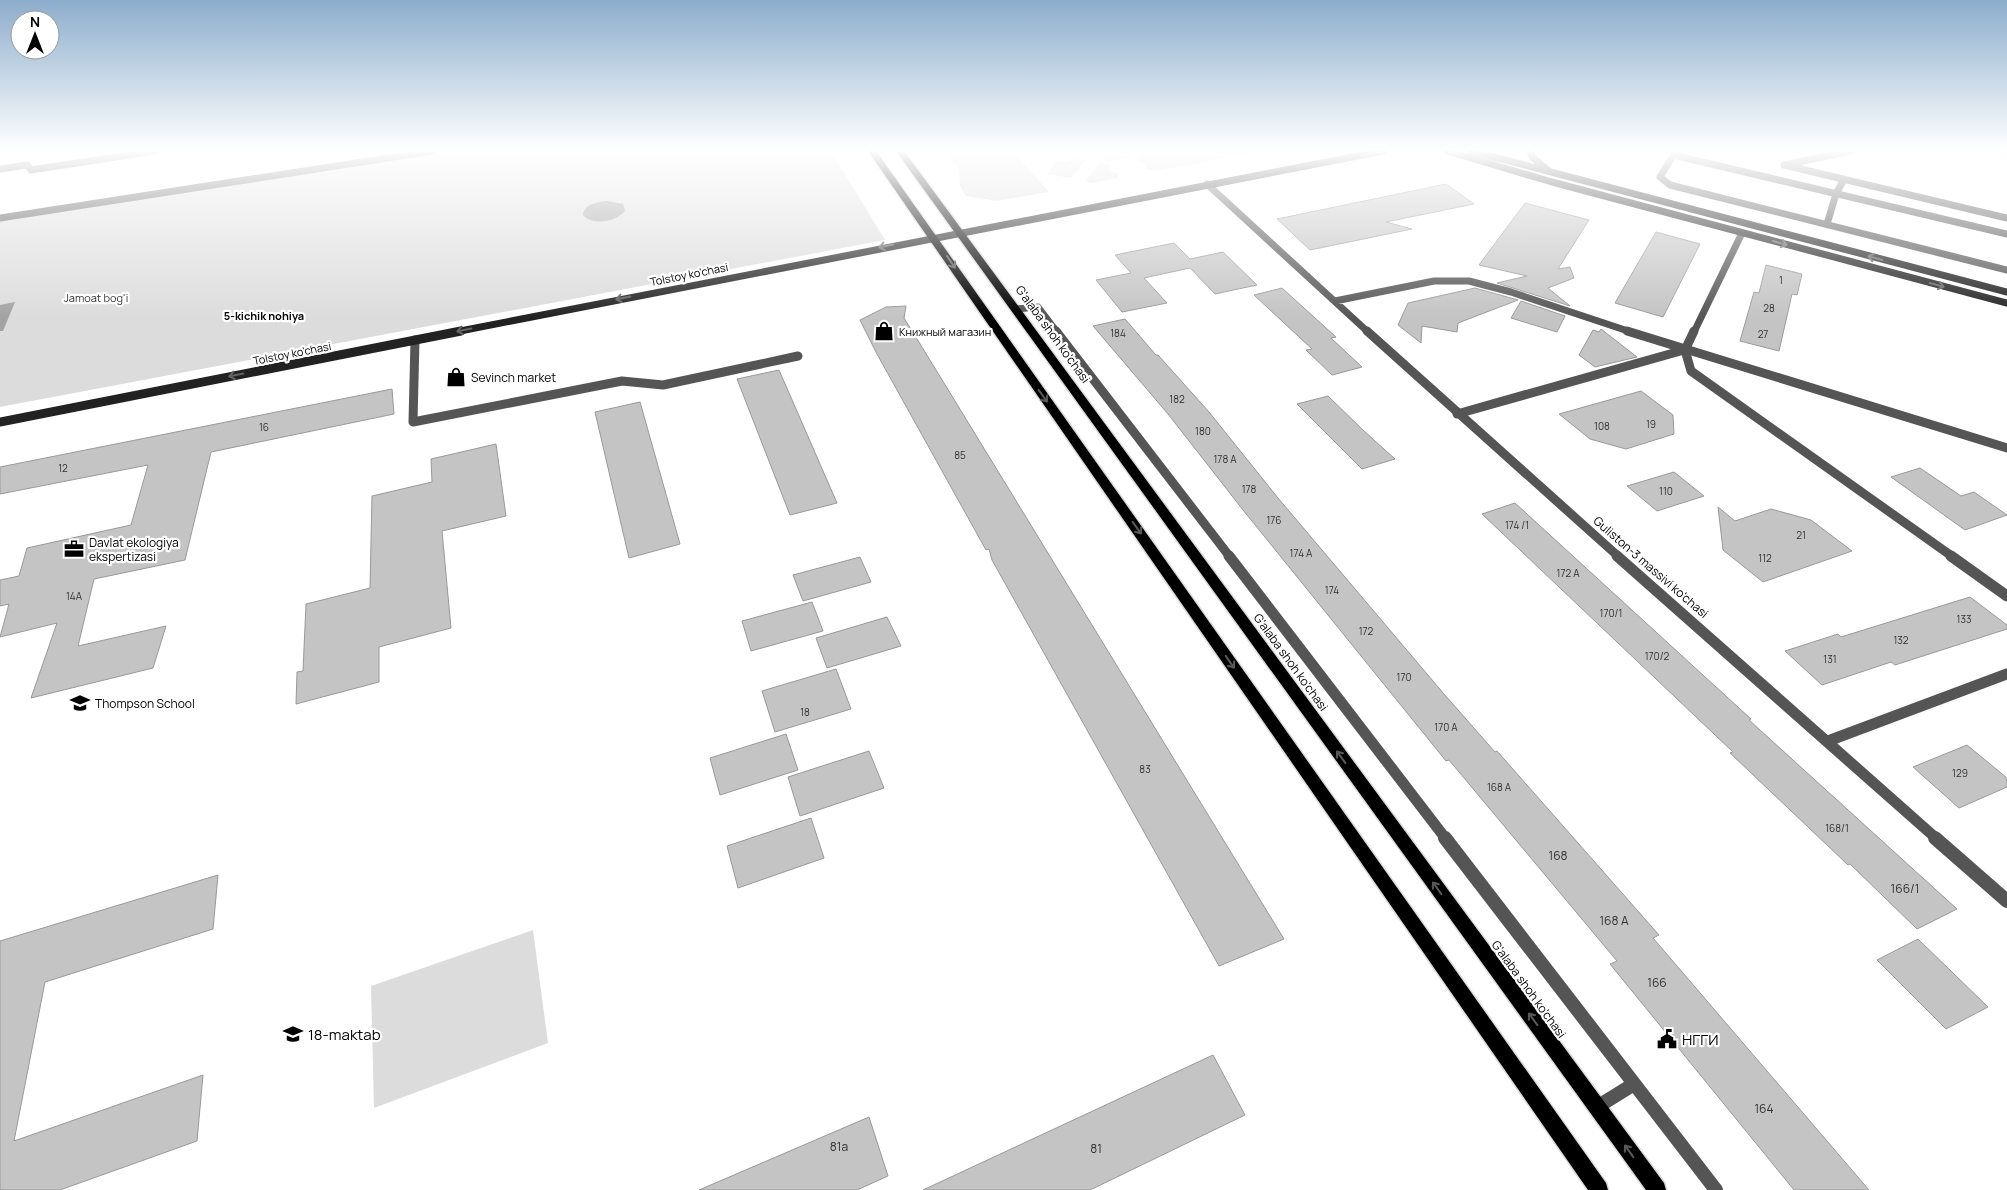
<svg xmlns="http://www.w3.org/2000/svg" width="2007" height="1190" viewBox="0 0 2007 1190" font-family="Manrope,sans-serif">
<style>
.green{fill:#dcdcdc}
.water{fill:#a3a3a3}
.building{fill:#c4c4c4;stroke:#999}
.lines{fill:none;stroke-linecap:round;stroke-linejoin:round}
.primary-casing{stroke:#dbdbdb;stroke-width:3}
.street-far3{stroke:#555;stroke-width:7}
.street-far2{stroke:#555;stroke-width:9}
.street-far1{stroke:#555;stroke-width:11}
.street{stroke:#555;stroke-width:14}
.secondary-far1{stroke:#222;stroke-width:7}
.secondary{stroke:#222;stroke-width:9}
.primary{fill:#000;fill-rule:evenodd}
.oneway{stroke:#646464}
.oneway2{stroke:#595959}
.labels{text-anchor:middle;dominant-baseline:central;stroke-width:4.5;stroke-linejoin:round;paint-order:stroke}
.number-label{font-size:10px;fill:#313131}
.far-street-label{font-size:11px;fill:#000;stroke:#fff}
.far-park-label{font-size:11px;fill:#333;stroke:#fff}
.far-neighbourhood-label{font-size:11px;font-weight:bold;fill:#000;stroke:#fff}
.far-poi-label{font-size:11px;fill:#000;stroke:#fff;text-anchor:start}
.street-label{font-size:12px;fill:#000;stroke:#fff}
.poi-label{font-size:12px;fill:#000;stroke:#fff;text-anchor:start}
.near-number-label{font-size:12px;fill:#313131}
.near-poi-label{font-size:15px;fill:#000;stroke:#fff;text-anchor:start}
</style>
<rect width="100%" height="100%" fill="#fff"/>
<path class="green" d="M457,151H831L885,240L0,407V221Z
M946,151H1013L1049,192L997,201L966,196L960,186L959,169Z
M1109,151H1137L1132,158C1121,158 1113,162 1102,160Z
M1143,151H1262L1155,171L1146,169L1145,164L1136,160Z
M1075,158L1086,160L1071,178L1047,174L1056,162H1068Z
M1100,163L1110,165L1111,171L1119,174L1117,178L1092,183L1085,181Z
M533,930L548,1043L374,1108L371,986Z"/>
<path class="water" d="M607,201L623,204L625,211C616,222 593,226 583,215C584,204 597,202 607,201Z
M15,302L3,331H0V305Z"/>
<path class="building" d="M1446,184L1474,204L1386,222L1412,229L1310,250L1277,219Z
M1525,203L1589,220L1558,269L1570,267L1574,278L1548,288L1570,306L1497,283L1527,276L1479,265Z
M1656,232L1700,244L1663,317L1615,303Z
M1174,243L1190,259L1223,252L1257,285L1215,294L1190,268L1144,278L1167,303L1122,312L1096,280L1131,273L1115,255Z
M1766,265L1802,274L1797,295L1792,294L1779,351L1740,341L1754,292L1759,293Z
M1282,288L1336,337L1331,338L1362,367L1332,375L1306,350L1312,349L1254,295Z
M1475,288L1518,300L1458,323L1457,332L1422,326L1421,343L1398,325L1408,303Z
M1521,301L1565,316L1557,332L1511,318Z
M906,306L904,318L914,334L1284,939L1219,966L992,560L989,549L986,550L877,354L860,320L886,307Z
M1125,319L1156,355H1158L1209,412L1278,498L1444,694L1495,752L1497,751L1659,935L1653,938L1869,1190H1794L1610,964L1617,961L1449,760L1446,761L1243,510L1168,414L1093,326Z
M1601,329L1637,357L1595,367L1579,355L1593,330L1599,332Z
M779,370L837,503L790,515L737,379Z
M392,389L394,414L211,452L185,560L94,579L78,646L166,626L153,668L31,698L57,623L0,637L9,604L0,606V580L19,576L27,548L131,525L148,465L0,494V467Z
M1641,391L1673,415L1674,434L1626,449L1590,439L1559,414Z
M1328,396L1364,431L1395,459L1362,469L1297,404Z
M640,402L680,544L629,558L595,412Z
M496,444L506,516L442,531L451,628L379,647V682L296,704L297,672L303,671L306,604L370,588L372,496L432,482L431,459Z
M1920,468L1961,496L1974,492L2007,515L1965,530L1891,477Z
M1674,472L1704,496L1657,511L1627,486Z
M1515,503L1751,719L1749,720L1957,909L1917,929L1850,864L1848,865L1730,753L1733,752L1482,514Z
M1718,507L1735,521L1771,509L1811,520L1852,551L1763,582L1723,550Z
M860,557L871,582L803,601L793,575Z
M1970,597L2007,625V629L1895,665L1891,662L1822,685L1785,651L1838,634L1841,637Z
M812,602L823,631L751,651L742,621Z
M887,617L901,646L827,668L816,638Z
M836,669L851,709L775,732L762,691Z
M786,734L798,770L720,795L710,758Z
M1967,745L2007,778V787L1959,808L1913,767Z
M869,751L884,788L800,816L788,777Z
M811,818L824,858L738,888L727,846Z
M218,875L213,929L45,982L14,1141L203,1075L197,1141L60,1190H0V941Z
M1918,939L1988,1007L1946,1029L1877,960Z
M1213,1055L1245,1115L1090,1190H923Z
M869,1117L888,1176L857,1190H699Z"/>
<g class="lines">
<defs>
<path id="primary" d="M868,151H876L1606,1183L1608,1190H1588Z
M896,151H904L1664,1183L1666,1190H1646Z"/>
</defs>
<use href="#primary" class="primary-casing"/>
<path class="street-far3" d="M1676,151L1660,177L1670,185L2007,270
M1850,151L1784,165L2007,218
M1673,155L2007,234
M0,169L27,165L31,170L155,151
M1207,184L1368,332
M0,218L433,151
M1827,224L1836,194L1844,179
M1335,301L1434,281H1469L1511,292L1631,332
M1016,309L1038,307L1057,332
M1694,332L1742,233"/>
<path class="street-far2" d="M1056,331L1230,557
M1367,331L1619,557
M1627,331L2007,448
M415,340L413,422L622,381L663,385L798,356
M1685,350L1691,371L1953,557
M1685,350L1694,331
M1457,414L1684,350"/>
<path class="street-far1" d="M1229,556L1446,839
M1617,556L1937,839
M1951,556L2007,596
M1828,741L2007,674"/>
<path class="street" d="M1445,838L1716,1190
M1935,838L2007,901
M1597,1107L1634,1084"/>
<path class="secondary-far1" d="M1447,151L1552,182L2007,303
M1471,151L2007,292
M1530,151L1532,157L1549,171
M455,332L1383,151"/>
<path class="secondary" d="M0,422L461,331"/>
<use href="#primary" class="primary"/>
</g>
<defs><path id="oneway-shaft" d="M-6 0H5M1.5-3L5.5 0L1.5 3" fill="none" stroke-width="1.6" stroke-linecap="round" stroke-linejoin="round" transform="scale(1.25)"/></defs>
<g class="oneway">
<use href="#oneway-shaft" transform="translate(1780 243) rotate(15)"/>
<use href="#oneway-shaft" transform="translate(886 246) rotate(169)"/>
<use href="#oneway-shaft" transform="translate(1875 258) rotate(-165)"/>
<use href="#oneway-shaft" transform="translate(1937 285) rotate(15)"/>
<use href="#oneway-shaft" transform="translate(623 298) rotate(169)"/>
<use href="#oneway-shaft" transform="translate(464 330) rotate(169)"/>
<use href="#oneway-shaft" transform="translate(236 375) rotate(169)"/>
</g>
<g class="oneway2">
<use href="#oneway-shaft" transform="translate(951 262) rotate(56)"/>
<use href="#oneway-shaft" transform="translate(1043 396) rotate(54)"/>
<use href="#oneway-shaft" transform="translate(1137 528) rotate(54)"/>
<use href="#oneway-shaft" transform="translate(1230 662) rotate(55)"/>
<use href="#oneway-shaft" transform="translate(1341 757) rotate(-126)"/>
<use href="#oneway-shaft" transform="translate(1437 888) rotate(-126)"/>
<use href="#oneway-shaft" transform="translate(1533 1019) rotate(-126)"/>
<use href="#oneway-shaft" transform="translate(1629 1151) rotate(-126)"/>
</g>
<linearGradient id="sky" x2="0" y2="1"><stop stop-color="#8cadcc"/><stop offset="0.47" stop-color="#fff"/><stop offset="1" stop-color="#fff" stop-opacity="0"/></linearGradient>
<rect width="2007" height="318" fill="url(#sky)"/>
<defs>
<symbol id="shop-bare" viewBox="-9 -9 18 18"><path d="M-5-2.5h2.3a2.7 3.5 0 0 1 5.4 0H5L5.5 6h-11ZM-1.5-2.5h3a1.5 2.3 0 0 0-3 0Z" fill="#000" stroke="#fff" stroke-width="2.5" paint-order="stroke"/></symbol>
<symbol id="office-bare" viewBox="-9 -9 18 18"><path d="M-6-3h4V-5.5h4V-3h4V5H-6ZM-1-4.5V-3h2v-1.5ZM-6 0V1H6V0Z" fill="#000" stroke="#fff" stroke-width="2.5" paint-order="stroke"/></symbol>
<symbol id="school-bare" viewBox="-9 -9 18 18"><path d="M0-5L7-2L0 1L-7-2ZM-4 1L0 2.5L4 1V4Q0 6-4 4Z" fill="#000" stroke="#fff" stroke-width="2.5" paint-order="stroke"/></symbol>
<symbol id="civic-bare" viewBox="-9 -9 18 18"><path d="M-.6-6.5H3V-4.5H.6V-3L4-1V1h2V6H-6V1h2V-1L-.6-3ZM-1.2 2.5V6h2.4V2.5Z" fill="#000" stroke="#fff" stroke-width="2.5" paint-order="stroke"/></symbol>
</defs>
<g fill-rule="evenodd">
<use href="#shop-bare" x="870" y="317" width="28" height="28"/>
<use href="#shop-bare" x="442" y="363" width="28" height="28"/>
<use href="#office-bare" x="60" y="535" width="28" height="28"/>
<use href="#school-bare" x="66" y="689" width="28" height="28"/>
<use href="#school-bare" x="279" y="1020" width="28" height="28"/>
<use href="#civic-bare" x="1653" y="1025" width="28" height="28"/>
</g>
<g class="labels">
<g class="number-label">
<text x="1781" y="280">1</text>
<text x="1769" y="308">28</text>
<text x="1118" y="333">184</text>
<text x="1763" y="334">27</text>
<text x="1177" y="399">182</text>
<text x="1651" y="424">19</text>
<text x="1602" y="426">108</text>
<text x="264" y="427">16</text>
<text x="1203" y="431">180</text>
<text x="960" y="455">85</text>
<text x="1225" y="459">178 А</text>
<text x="63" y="468">12</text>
<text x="1249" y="489">178</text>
<text x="1666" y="491">110</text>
<text x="1274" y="520">176</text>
<text x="1517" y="525">174 /1</text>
<text x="1801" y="535">21</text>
<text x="1301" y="553">174 А</text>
<text x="1765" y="558">112</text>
<text x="1568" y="573">172 А</text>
<text x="1332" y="590">174</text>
<text x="74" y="596">14A</text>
<text x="1611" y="613">170/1</text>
<text x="1964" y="619">133</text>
<text x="1366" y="631">172</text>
<text x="1901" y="640">132</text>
<text x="1657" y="656">170/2</text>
<text x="1830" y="659">131</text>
<text x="1404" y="677">170</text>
<text x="805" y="712">18</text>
<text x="1446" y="727">170 А</text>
<text x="1145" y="769">83</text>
<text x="1960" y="773">129</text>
<text x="1499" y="787">168 А</text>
<text x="1837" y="828">168/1</text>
</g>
<g class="far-street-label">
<text transform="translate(689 274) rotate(-11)">Tolstoy ko'chasi</text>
<text transform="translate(292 353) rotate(-11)">Tolstoy ko'chasi</text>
</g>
<g class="far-park-label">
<text x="96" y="297">Jamoat bog'i</text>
</g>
<g class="far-neighbourhood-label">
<text x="264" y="315">5-kichik nohiya</text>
</g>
<g class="far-poi-label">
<text x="899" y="331">Книжный магазин</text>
</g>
<g class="street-label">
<text transform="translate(1053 334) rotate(54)">G'alaba shoh ko'chasi</text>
<text transform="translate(1651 567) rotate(41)">Guliston-3 massivi ko'chasi</text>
<text transform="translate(1291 662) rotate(54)">G'alaba shoh ko'chasi</text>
<text transform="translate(1529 989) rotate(54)">G'alaba shoh ko'chasi</text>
</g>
<g class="poi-label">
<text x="471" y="377">Sevinch market</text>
<text x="89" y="542">Davlat ekologiya<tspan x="89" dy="14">ekspertizasi</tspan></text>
<text x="95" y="703">Thompson School</text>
</g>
<g class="near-number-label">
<text x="1558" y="855">168</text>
<text x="1905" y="888">166/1</text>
<text x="1614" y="920">168 А</text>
<text x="1657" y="982">166</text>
<text x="1764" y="1108">164</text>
<text x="839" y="1146">81a</text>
<text x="1096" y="1148">81</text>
</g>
<g class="near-poi-label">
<text x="308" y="1034">18-maktab</text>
<text x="1682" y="1039">НГГИ</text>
</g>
</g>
<g transform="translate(35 35)"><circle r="24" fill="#ffffff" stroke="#999999"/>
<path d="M0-4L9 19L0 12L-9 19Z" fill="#000000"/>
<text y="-8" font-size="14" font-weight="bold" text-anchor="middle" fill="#000000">N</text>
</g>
</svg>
